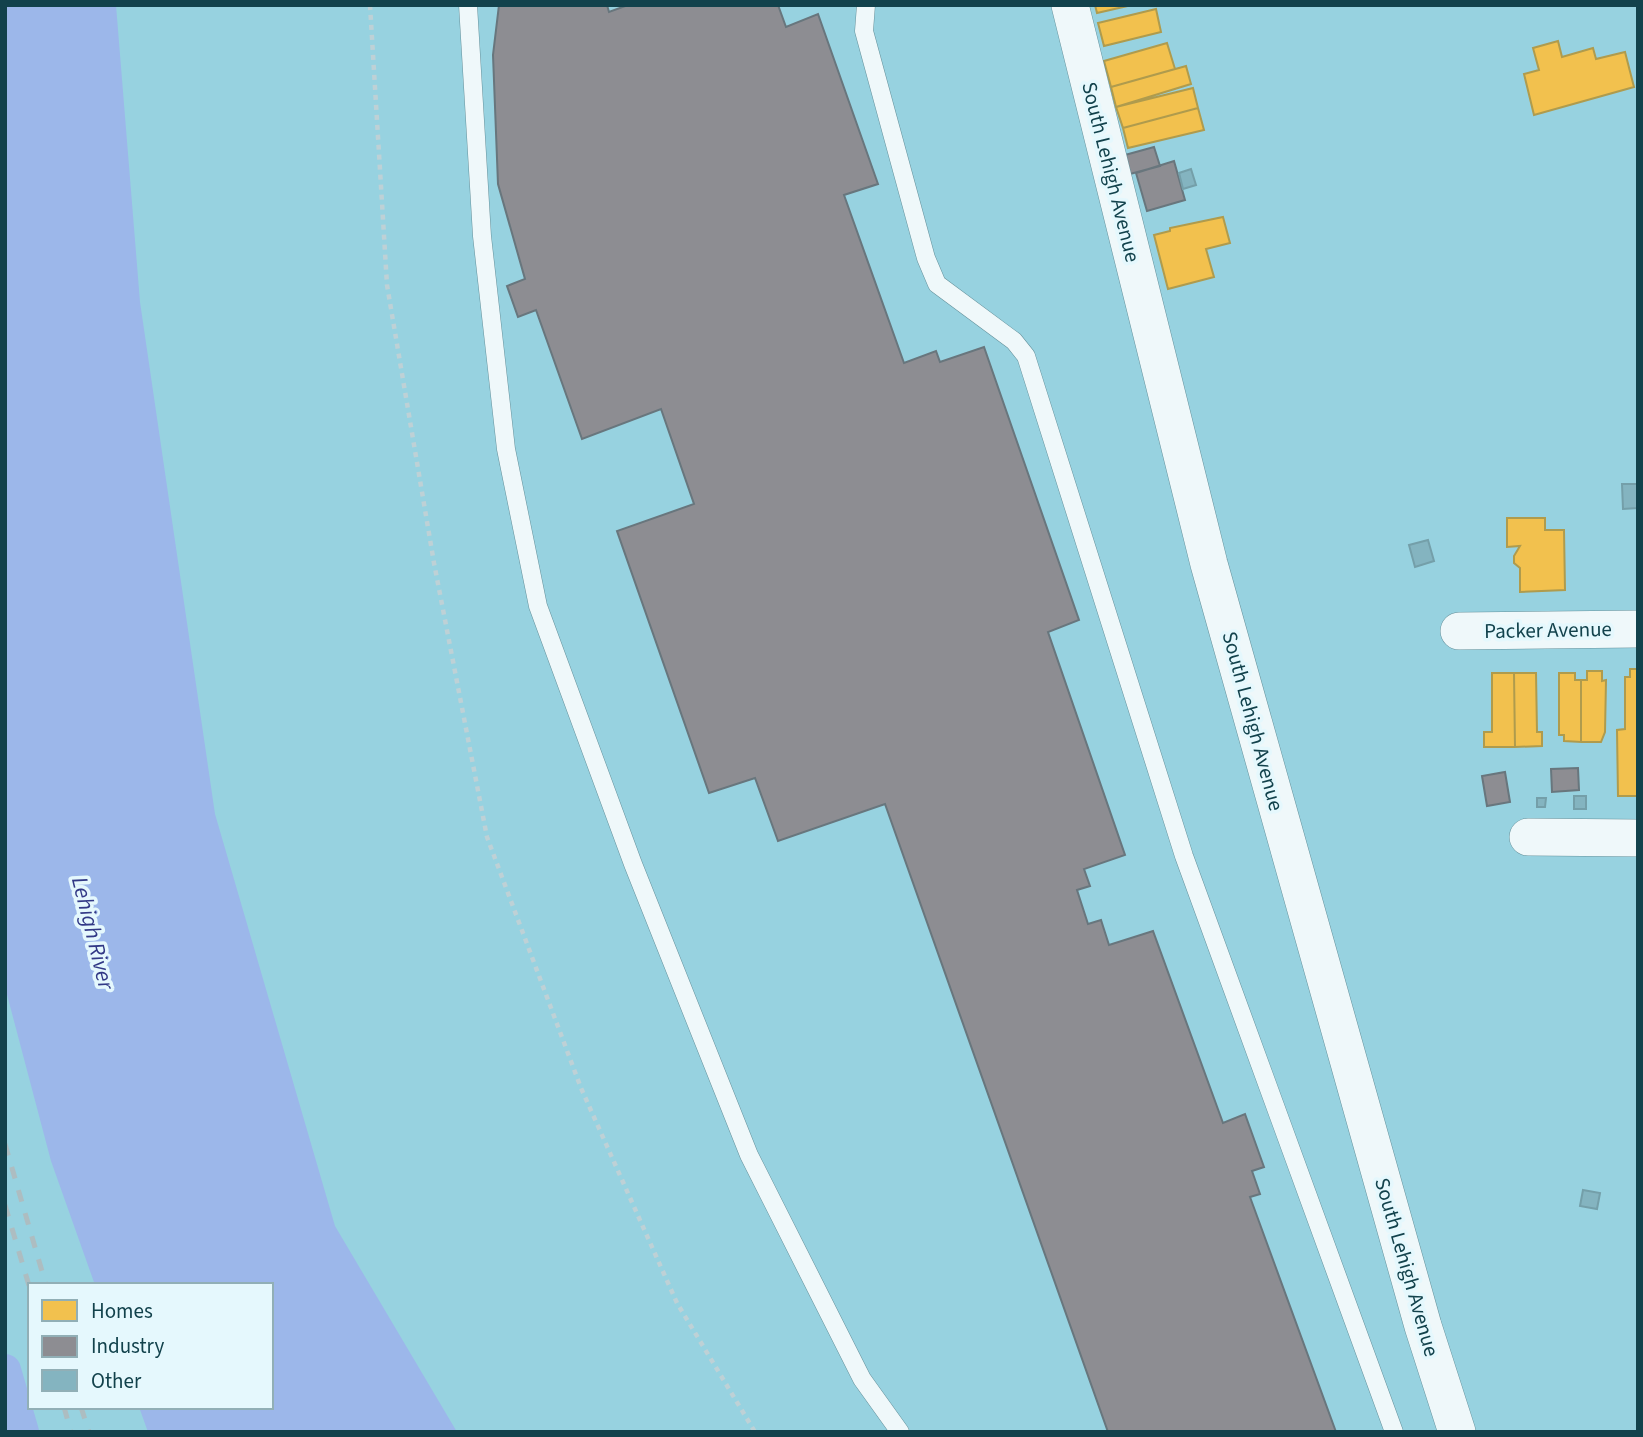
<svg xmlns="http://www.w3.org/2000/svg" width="1643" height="1437" viewBox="0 0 1643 1437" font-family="'Source Sans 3',sans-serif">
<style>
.water{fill:#9cb7ea}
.homes{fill:#f2c14e;stroke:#af9b4d;stroke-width:2}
.industry{fill:#8d8d92;stroke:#68767d;stroke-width:2}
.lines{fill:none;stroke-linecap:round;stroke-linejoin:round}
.canal{stroke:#9cb7ea;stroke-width:32}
.building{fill:#84b4c0;stroke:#749fa9;stroke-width:2}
.lane-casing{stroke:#65919b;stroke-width:19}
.street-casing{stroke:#65919b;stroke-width:38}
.path{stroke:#bed1d6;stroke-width:4.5;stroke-dasharray:5 5;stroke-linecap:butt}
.lane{stroke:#eff8fa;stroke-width:18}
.street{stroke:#eff8fa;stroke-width:37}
.rail{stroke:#adbdc1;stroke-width:5;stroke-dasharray:12 12;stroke-linecap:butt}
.labels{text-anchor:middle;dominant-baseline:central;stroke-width:7;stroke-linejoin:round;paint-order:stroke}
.street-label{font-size:21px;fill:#12424c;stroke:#e5f8fd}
.water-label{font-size:23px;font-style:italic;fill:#323986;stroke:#e5f8fd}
</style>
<rect width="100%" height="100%" fill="#97d2e0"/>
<path class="water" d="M5,5H116L140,302L215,814L335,1226L457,1432H148L139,1407H271V1285H95L51,1161L5,987Z"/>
<path class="homes" d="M1095,5H1132L1097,13Z
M1156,9L1161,32L1104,46L1098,23Z
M1558,41L1562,57L1593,48L1596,59L1625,52L1634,87L1534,115L1524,74L1539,70L1533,48Z
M1167,43L1175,69L1111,87L1104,61Z
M1186,66L1191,84L1116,107L1111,87Z
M1193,88L1198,108L1123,128L1116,107Z
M1198,108L1204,130L1128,148L1123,128Z
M1223,217L1230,243L1206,249L1214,277L1168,289L1154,235L1170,231V228Z
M1507,518H1545V530H1564L1565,590L1520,592V568L1514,563V556L1520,546L1507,547Z
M1630,669H1638V796H1618L1617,730L1625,729V677H1630Z
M1587,671H1602V681L1606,680L1605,732L1601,742H1581V680H1587Z
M1492,673H1514L1515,747H1484V732H1492Z
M1514,673H1536L1537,732H1542V746L1515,747Z
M1559,673H1575V680H1581V742L1564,741V735H1559Z"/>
<path class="industry" d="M499,5H607L609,12L628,5H778L786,27L818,14L878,184L844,195L904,363L936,351L940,362L984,347L1079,620L1048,632L1125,855L1084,869L1090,886L1077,890L1088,924L1101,920L1109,945L1153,931L1223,1123L1245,1114L1264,1167L1252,1171L1260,1194L1250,1197L1336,1432H1108L885,804L778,841L755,778L709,793L617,531L694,504L661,409L582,439L536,310L518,317L507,286L525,279L498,184L493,55Z
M1154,147L1160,166L1130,174L1125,155Z
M1174,161L1185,200L1147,211L1136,173Z
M1578,768L1579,790L1552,792L1551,769Z
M1505,772L1510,802L1487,806L1482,776Z"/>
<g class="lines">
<path class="canal" d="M5,1370L23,1432"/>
</g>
<path class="building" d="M1191,169L1196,185L1183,189L1179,173Z
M1622,484H1638V508L1623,509Z
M1428,540L1434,561L1415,567L1409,545Z
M1574,796H1586V809H1574Z
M1537,798H1546L1545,807H1537Z
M1583,1190L1600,1193L1597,1209L1580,1206Z"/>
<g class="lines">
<defs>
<path id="lane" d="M468,5L482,236L506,449L538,606L633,864L749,1155L862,1379L900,1432
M866,5L864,31L926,258L937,284L1014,341L1026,356L1184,856L1394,1432"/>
<path id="street" d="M1070,5L1209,564L1423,1326L1457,1432
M1459,631L1638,629
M1528,837L1638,838"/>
</defs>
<use href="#lane" class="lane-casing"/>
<use href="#street" class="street-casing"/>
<path class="path" d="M370,5L387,285L434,563L487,837L581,1088L677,1303L755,1432"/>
<use href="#lane" class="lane"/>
<use href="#street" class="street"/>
<path class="rail" d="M5,1144L46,1285
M5,1205L30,1289
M64,1407L71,1432
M81,1407L89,1432"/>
</g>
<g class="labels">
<g class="street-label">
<text transform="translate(1111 172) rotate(76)">South Lehigh Avenue</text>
<text transform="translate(1548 630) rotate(-1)">Packer Avenue</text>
<text transform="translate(1253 721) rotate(75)">South Lehigh Avenue</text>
<text transform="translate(1407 1267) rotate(74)">South Lehigh Avenue</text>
</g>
<g class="water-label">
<text transform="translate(93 933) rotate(76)">Lehigh River</text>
</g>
</g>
<rect width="1643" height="1437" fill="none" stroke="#12424c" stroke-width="14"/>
<rect x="28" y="1283" width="245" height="126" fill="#e5f8fd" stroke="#91afb6" stroke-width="2"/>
<rect x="42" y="1300" width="35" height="21" fill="#f2c14e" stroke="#91afb6" stroke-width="2"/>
<text x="91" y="1318" font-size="21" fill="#12424c">Homes</text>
<rect x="42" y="1336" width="35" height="21" fill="#8d8d92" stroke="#91afb6" stroke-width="2"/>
<text x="91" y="1353" font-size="21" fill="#12424c">Industry</text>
<rect x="42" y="1370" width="35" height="21" fill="#84b4c0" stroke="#91afb6" stroke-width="2"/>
<text x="91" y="1388" font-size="21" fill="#12424c">Other</text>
</svg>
